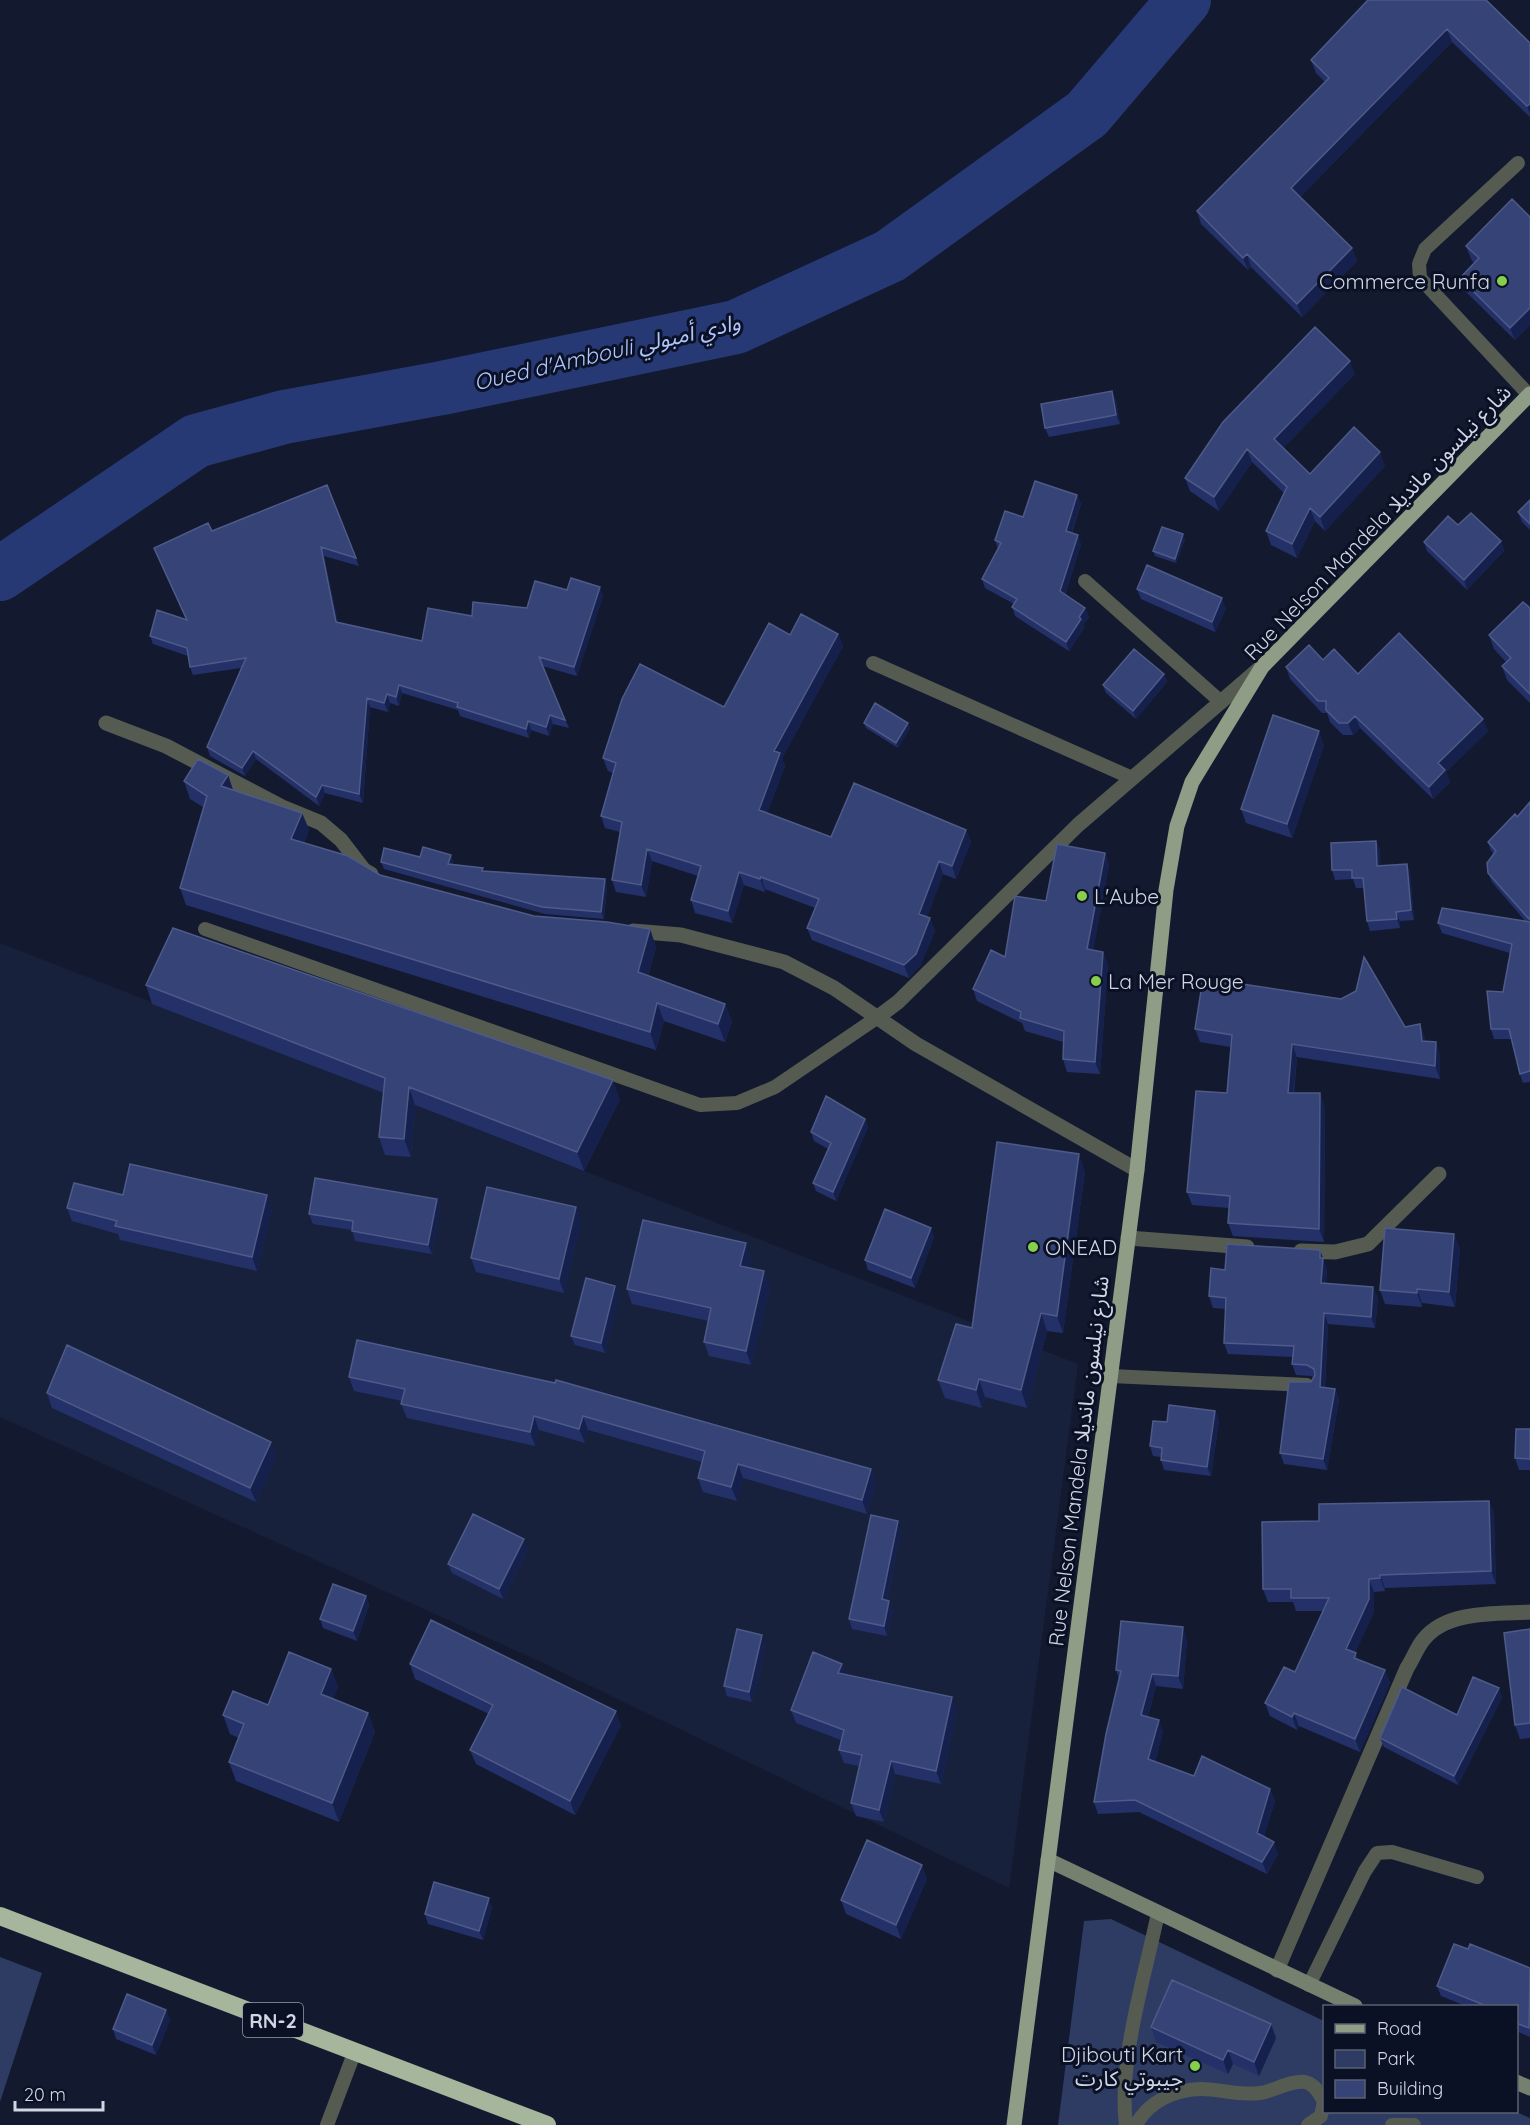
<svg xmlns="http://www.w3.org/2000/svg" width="1530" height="2125" viewBox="0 0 1530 2125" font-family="Quicksand,'Noto Sans Arabic',sans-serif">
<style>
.built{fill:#18213c}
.green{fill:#2e3c64}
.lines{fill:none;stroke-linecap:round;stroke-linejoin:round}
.river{stroke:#273975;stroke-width:54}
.lane{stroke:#555b51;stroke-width:14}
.street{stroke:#555b51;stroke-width:15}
.secondary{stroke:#75806f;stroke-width:15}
.primary{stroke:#8f9c86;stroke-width:15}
.highway{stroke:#a5b69c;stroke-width:18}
.wall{fill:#243169}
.shaded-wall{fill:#15214c}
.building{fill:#364376;stroke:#4e5a88;stroke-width:1.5}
.poi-dot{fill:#86cf4c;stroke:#0b1125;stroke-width:2}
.labels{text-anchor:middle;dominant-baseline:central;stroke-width:6;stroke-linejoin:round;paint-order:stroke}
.shield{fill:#0b1125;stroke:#959bab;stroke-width:1.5}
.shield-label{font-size:20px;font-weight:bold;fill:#d0d6e4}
.poi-label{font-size:21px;fill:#d0d6e4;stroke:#0b1125;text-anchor:start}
.street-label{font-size:21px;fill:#d0d6e4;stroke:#0b1125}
.water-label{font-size:22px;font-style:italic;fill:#b0c5fd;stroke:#0b1125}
</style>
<rect width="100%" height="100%" fill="#131a2f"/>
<path class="built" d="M0,943L1078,1364L1009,1888L541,1662L0,1417Z"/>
<path class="green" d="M1111,1919L1324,2021V2112H1516L1530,2118V2125H1058L1084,1921Z
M0,1957L42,1973L0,2102Z"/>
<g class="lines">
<path class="river" d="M0,574L196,441L284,417L442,388L736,327L890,256L1087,114L1184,0"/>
<path class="lane" d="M1518,163L1425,249L1419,264L1420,278L1529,395
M1085,581L1221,702
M873,663L1132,778
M205,929L700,1105L737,1103L775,1087L878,1017
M1111,1376L1307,1385
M1309,1985L1365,1871L1377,1853L1392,1852L1477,1877
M327,2125L355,2051
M1126,2125C1118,2060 1145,1977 1158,1913
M1136,2125C1148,2102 1175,2089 1201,2089C1223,2089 1236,2096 1260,2093C1275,2091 1290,2080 1305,2082C1315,2084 1319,2094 1324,2101L1321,2116L1308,2125
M1392,2125H1414"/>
<path class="street" d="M106,723L166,746L282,807L321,823L341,840L364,870L371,874
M633,931L681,935L784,962L834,988L916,1044L1137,1170
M878,1017L898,1002L1078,825L1259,669
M1128,1238L1247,1247
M1301,1251L1335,1252L1368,1244L1439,1174
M1277,1970L1407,1668C1413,1659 1417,1647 1424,1639C1447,1610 1497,1614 1530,1612"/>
<path class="secondary" d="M1048,1860L1355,2006
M1516,2082L1530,2088"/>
<path class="primary" d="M1014,2125L1137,1170L1166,890L1177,826L1192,782L1262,667L1530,394"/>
<path class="highway" d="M0,1916L547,2125"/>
</g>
<path class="wall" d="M1490,3L1530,43V117L1452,42L1300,197L1352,248L1357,261L1302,317L1251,267L1248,270L1201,224L1197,211L1325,82L1316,73L1311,60Z
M1530,217V325L1515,340L1465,291L1460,278L1474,263L1471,259L1466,246Z
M1355,374L1283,448L1310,474L1385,466L1325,531L1315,521L1297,558L1271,545L1266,531L1284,493L1252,462L1219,511L1190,491L1185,478Z
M1112,391L1116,401L1120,424L1049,437L1045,428Z
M327,485L359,566L324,556L338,623L422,641L472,616L527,608L567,590L603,596L577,676L542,666L569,728L553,724L549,736L531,730L529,738L460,716L458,710L402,693L399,706L390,703L388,712L370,707L363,803L325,793L319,806L256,759L245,776L210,756L207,747L241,668L193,675L190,667L188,656L153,644L150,636L186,620L154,548L212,531Z
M1077,495L1081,504L1072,533L1081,544L1065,595L1085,608L1089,617L1083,625L1084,628L1069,651L1015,616L1012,607L1014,604L985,588L982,579L998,549L995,540L1023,517Z
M1530,500V530L1522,522L1518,512Z
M1458,525L1501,541L1504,551L1467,590L1427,551L1424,542Z
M1185,539L1176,563L1155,556L1153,551Z
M1137,589L1226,608L1215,632L1141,599Z
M1530,608V703L1507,680L1502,666L1506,662L1494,649L1489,635Z
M838,634L843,646L782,758L785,766L767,813L831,837L966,830L971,842L956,879L943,874L927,917L930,918L935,931L920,966L909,978L812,940L807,928L815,908L765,889V892L744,885L732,923L695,913L691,900L698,876L652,861L646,897L616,892L612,880L620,832L605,828L601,816L613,773L608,771L603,758L724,707L790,635Z
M1323,660L1358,674L1488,731L1446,772L1450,782L1433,799L1360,728L1353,735H1343L1330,722L1327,713H1322L1290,679L1286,667Z
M1164,674L1167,682L1136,719L1106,693L1103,685Z
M864,723L910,728L898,748L866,728Z
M1324,745L1292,838L1246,823L1241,809Z
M228,775L233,790L302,813L309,830L304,843L380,875L534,916L650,929L656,947L648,976L725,1004L732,1022L725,1042L664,1021L656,1050L186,905L180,888L203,807L190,799L184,781Z
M1530,802V1082L1523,1083L1520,1074L1512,1039H1494L1491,1029L1503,992L1510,953L1442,933L1438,923L1526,922L1492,882L1488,873L1494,854L1491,851L1488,842L1517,817Z
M1376,841L1380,850V865L1407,864L1410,873L1414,920L1400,921V928L1370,931L1367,921L1364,888H1356L1353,879L1335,880L1332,870Z
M1105,853L1109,865L1093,950L1103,952L1108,965L1100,1074L1067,1072L1063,1059V1042L1025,1031L1022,1023L977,1001L973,989L1005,957L1046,901Z
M451,855L453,862V864L484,871L605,879L607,886L604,919L545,914L384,869L381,862Z
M146,985L620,1099L584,1171L415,1105L411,1157L385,1155L379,1137L384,1093L152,1004Z
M1405,1027L1425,1037V1041L1440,1055V1079L1297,1057L1294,1093L1325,1107L1324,1242L1233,1236L1228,1223L1229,1208L1192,1205L1187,1192L1227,1093L1231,1047L1200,1042L1195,1029Z
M865,1119L868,1127L836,1201L816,1191L813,1183L828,1149L814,1141L811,1132Z
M1085,1171L1063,1333L1047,1331L1027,1408L985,1397L982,1408L945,1398L938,1380L972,1328Z
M123,1195L272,1209L257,1271L120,1240L118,1234L72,1221L67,1208Z
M437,1199L440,1208L432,1254L355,1241L352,1230L313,1224L309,1214Z
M581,1221L564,1293L476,1272L471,1258Z
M934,1237L915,1288L868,1270L865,1260Z
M1460,1248L1455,1307L1422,1303V1307L1385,1304L1380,1290Z
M751,1258L748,1268L770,1286L751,1365L709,1356L704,1342L709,1321L632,1304L627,1289Z
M1322,1258L1327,1269L1326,1284L1378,1298L1375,1328L1328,1324L1325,1388L1335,1389L1339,1400L1327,1470L1284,1464L1280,1453L1313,1377L1311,1376L1296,1375L1292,1364L1293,1357L1228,1354L1224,1343L1226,1309L1213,1308L1209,1296L1225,1270Z
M615,1286L619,1295L605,1353L575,1345L571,1336Z
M357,1340L871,1469L876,1483L867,1514L743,1478L737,1501L703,1492L698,1478L702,1462L588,1430L585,1443L539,1430L535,1446L407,1418L401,1404L402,1401L354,1391L349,1377Z
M47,1393L276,1457L256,1502L52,1408Z
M1215,1411L1219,1421L1211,1476L1164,1470L1161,1460V1457L1153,1456L1150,1446L1167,1422Z
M1530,1429V1470H1519L1515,1458Z
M1489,1501L1494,1514L1496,1584L1385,1588V1591L1374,1592V1612L1355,1653L1358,1660L1385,1670L1390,1683L1360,1752L1299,1726L1297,1730L1270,1716L1265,1703L1295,1672L1323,1611H1296L1293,1602H1268L1263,1589L1319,1521Z
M901,1530L887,1600L893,1610L887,1636L852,1629L849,1619Z
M528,1549L503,1599L452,1573L448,1564Z
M366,1596L369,1605L357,1641L323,1628L320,1619Z
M1530,1629V1738L1520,1739L1515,1725Z
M1187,1640L1183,1689L1156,1686L1148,1717L1163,1732L1155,1762L1194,1776L1270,1789L1275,1801L1264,1836L1278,1854L1267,1874L1139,1812L1098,1814L1094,1802L1119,1679L1116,1670Z
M766,1645L752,1702L727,1696L724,1686Z
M410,1664L621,1725L575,1815L476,1764L470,1750L489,1714L415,1679Z
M842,1664L846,1674L957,1710L941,1784L895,1774L884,1822L856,1816L851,1803L859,1766L844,1763L839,1750L841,1740L796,1723L791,1710Z
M331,1669L338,1687L333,1699L368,1713L375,1732L339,1822L236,1781L229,1762L239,1738L230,1734L223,1715L268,1705Z
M1502,1697L1458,1785L1384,1747L1380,1738L1457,1715Z
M927,1879L901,1939L846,1914L841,1900Z
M492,1908L483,1940L428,1924L425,1914Z
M1468,1949L1530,1968V2037L1516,2031V2007H1468L1441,1996L1437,1986Z
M166,2010L170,2020L156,2055L116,2039L113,2029Z
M1271,2024L1276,2038L1259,2076L1233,2064L1228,2074L1156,2042L1151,2027Z"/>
<path class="shaded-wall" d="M1447,29L1452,42L1296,201L1291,188Z
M1530,103V114L1527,106Z
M1352,248L1357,261L1302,317L1297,304Z
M1247,254L1251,267L1248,270L1243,258Z
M1530,308V325L1515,340L1510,328Z
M1350,361L1355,374L1279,453L1274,439Z
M1112,391L1116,401L1120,424L1116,415Z
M1247,449L1252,462L1219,511L1214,497Z
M1380,452L1385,466L1325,531L1320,517Z
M1077,495L1081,504L1069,540L1066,531Z
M1310,508L1315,521L1297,558L1292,544Z
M1183,534L1185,539L1176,563L1175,559Z
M1078,535L1081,544L1063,600L1060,591Z
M1501,541L1504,551L1467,590L1464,580Z
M321,547L324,556L340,631L336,622Z
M600,587L603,596L577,676L574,667Z
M1222,598L1226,608L1215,632L1212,622Z
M1085,608L1089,617L1083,625L1084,628L1069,651L1066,642Z
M838,634L843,646L782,758L785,766L764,822L759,810L774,751Z
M1164,674L1167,682L1136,719L1133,711Z
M399,685L402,693L399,706L396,697Z
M387,694L390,703L388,712L384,703Z
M367,698L370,707L363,803L359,794Z
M550,715L553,724L549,736L546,727Z
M1355,716L1360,728L1353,735L1348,723Z
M1483,719L1488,731L1446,772L1450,782L1433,799L1429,787L1438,763Z
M528,721L531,730L529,738L526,729Z
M908,723L910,728L898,748L896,743Z
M1319,731L1324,745L1292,838L1287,824Z
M253,751L256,759L245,776L242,768Z
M228,775L234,793L221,786Z
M322,785L325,793L319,806L316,797Z
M302,813L309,830L298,857L291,839Z
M966,830L971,842L956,879L952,866Z
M1376,841L1380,850L1381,875L1377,866Z
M647,849L652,861L646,897L641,885Z
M1105,853L1109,865L1091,962L1087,949Z
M451,855L453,862L451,871L448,864Z
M939,861L943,874L924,926L919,914Z
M1407,864L1410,873L1414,920L1411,910Z
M739,872L744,885L732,923L728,911Z
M761,877L765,889V892L760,879Z
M605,879L607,886L604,919L601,912Z
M1396,912L1400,921V928L1397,919Z
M930,918L935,931L920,966L909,978L904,965Z
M650,929L656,947L644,989L638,972Z
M1103,952L1108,965L1100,1074L1095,1062Z
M657,1003L664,1021L656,1050L650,1032Z
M725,1004L732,1022L725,1042L718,1024Z
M1420,1024L1425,1037L1426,1054L1422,1041Z
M1436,1042L1440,1055V1079L1435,1066Z
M1292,1044L1297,1057L1292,1106L1288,1093Z
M613,1080L620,1099L584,1171L577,1152Z
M409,1087L415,1105L411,1157L404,1139Z
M1320,1093L1325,1107L1324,1242L1319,1229Z
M865,1119L868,1127L836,1201L833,1192Z
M1079,1154L1085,1171L1063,1333L1057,1316Z
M267,1195L272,1209L257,1271L252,1257Z
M437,1199L440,1208L432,1254L428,1245Z
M576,1207L581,1221L564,1293L559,1279Z
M931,1228L934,1237L915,1288L911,1278Z
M1454,1234L1460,1248L1455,1307L1449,1292Z
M746,1243L751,1258L745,1280L740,1266Z
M1320,1250L1327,1269L1325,1294L1321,1283Z
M764,1271L770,1286L751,1365L746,1351Z
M615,1286L619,1295L605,1353L601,1343Z
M1373,1287L1378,1298L1375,1328L1371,1317Z
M1417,1289L1422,1303V1307L1417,1293Z
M1041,1313L1047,1331L1027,1408L1021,1390Z
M1324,1313L1328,1324L1324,1398L1320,1387Z
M979,1379L985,1397L982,1408L976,1390Z
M1335,1389L1339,1400L1327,1470L1323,1459Z
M1215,1411L1219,1421L1211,1476L1207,1467Z
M534,1416L539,1430L535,1446L530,1432Z
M583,1416L588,1430L585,1443L579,1429Z
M271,1442L276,1457L256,1502L250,1488Z
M738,1464L743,1478L737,1501L731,1487Z
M871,1469L876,1483L867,1514L862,1500Z
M1489,1501L1494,1514L1496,1584L1491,1571Z
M898,1521L901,1530L885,1608L882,1599Z
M524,1539L528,1549L503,1599L499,1589Z
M1380,1575L1385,1588V1591L1380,1578Z
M1369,1579L1374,1592V1612L1351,1662L1346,1649Z
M366,1596L369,1605L357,1641L353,1631Z
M889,1601L893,1610L887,1636L884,1626Z
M1183,1627L1187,1640L1183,1689L1178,1676Z
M762,1635L766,1645L752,1702L749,1692Z
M842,1664L847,1676L838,1673Z
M331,1669L338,1687L327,1713L321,1694Z
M1385,1670L1390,1683L1360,1752L1355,1739Z
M1152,1674L1156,1686L1145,1728L1141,1715Z
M1499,1688L1502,1697L1458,1785L1454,1776Z
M952,1697L957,1710L941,1784L936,1771Z
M616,1711L621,1725L575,1815L570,1801Z
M368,1713L375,1732L339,1822L332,1803Z
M1294,1713L1299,1726L1297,1730L1292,1717Z
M1159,1720L1163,1732L1153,1771L1148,1759Z
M891,1761L895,1774L884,1822L879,1810Z
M1270,1789L1275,1801L1262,1845L1257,1833Z
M1274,1842L1278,1854L1267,1874L1262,1862Z
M922,1865L927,1879L901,1939L896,1925Z
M489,1898L492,1908L483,1940L479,1931Z
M166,2010L170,2020L156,2055L152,2045Z
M1271,2024L1276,2038L1259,2076L1254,2062Z
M1228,2050L1233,2064L1228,2074L1223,2060Z"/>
<path class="building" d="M1368,0H1486L1530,43V104L1527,106L1447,29L1291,188L1352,248L1297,304L1247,254L1243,258L1197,211L1329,78L1311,60Z
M1512,199L1530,217V308L1510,328L1460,278L1479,258L1466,246Z
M1315,327L1350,361L1274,439L1310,474L1354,427L1380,452L1320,517L1310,508L1292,544L1266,531L1287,487L1247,449L1214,497L1185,478L1223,422Z
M1112,391L1116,415L1045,428L1041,404Z
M1035,481L1077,495L1066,531L1078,535L1060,591L1085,608L1079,617L1081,619L1066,642L1012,607L1017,599L982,579L1001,543L995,540L1005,511L1023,517Z
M327,485L356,558L321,547L336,622L422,641L428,608L472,616L473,602L527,608L535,581L567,590L571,578L600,587L574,667L539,657L565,720L550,715L546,727L528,721L526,729L457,707L458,703L399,685L396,697L387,694L384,703L367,698L359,794L322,785L316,797L253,751L242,768L207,747L246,658L190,667L187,648L150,636L157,610L187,620L154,548L208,523L212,531Z
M1530,500V524L1518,512Z
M1471,513L1501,541L1464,580L1424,542L1448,516L1458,525Z
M1162,527L1183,534L1175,559L1153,551Z
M1147,565L1222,598L1212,622L1137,589Z
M1523,602L1530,608V694L1502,666L1511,658L1489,635Z
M801,614L838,634L774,751L780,753L759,810L831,837L854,783L966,830L952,866L939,861L919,914L930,918L916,954L904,965L807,928L819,899L761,877L760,879L739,872L728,911L691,900L701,866L647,849L641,885L612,880L622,822L601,816L616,763L603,758L622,699L640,664L724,707L769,623L790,635Z
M1399,633L1483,719L1438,763L1445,770L1429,787L1355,716L1348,723H1339L1326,710V701H1318L1286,667L1309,645L1323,660L1334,649L1358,674Z
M1134,649L1164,674L1133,711L1103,685Z
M875,703L908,723L896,743L864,723Z
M1273,715L1319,731L1287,824L1241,809Z
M198,759L228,775L221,786L302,813L291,839L348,856L380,875L534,916L607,922L650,929L638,972L725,1004L718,1024L657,1003L650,1032L180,888L207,796L184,781Z
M1530,802V918H1529L1530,920L1488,873L1487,863L1496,851L1488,842L1515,814L1517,817Z
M1376,841L1377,866L1407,864L1411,910L1396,912L1397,919L1367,921L1363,878H1352V870H1332L1331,843Z
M1057,844L1105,853L1087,949L1103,952L1095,1062L1063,1059L1064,1031L1020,1018L1021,1012L973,989L991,950L1005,957L1015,896L1046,901Z
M423,847L451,855L448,864L483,868L482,871L605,879L601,912L542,907L381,862L384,848L420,857Z
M1442,908L1530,922V1071L1520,1074L1509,1029H1491L1487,991L1503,992L1512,944L1438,923Z
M173,928L613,1080L577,1152L409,1087L404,1139L379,1137L385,1078L146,985Z
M1364,957L1405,1027L1420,1024L1422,1041L1436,1042L1435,1066L1292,1044L1288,1093H1320L1319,1229L1228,1223L1230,1196L1187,1192L1196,1091L1227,1093L1232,1035L1195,1029L1203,978L1341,999L1356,991Z
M826,1096L865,1119L833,1192L813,1183L831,1143L811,1132Z
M997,1142L1079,1154L1057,1316L1041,1313L1021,1390L979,1379L976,1390L938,1380L956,1324L972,1328Z
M130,1164L267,1195L252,1257L115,1226L117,1221L67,1208L74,1183L123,1195Z
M315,1178L437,1199L428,1245L352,1231L353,1221L309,1214Z
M487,1187L576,1207L559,1279L471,1258Z
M885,1209L931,1228L911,1278L865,1260Z
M643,1220L746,1243L740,1266L764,1271L746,1351L704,1342L711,1308L627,1289Z
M1385,1228L1454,1234L1449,1292L1417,1289V1293L1380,1290Z
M1227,1244L1320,1250V1258H1323L1321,1283L1373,1287L1371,1317L1324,1313L1320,1387L1335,1389L1323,1459L1280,1453L1289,1382H1311L1315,1375L1314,1369L1307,1365L1292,1364L1294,1346L1224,1343L1226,1298L1209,1296L1211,1268L1225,1270Z
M586,1278L615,1286L601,1343L571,1336Z
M357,1340L555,1383L556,1380L871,1469L862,1500L738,1464L731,1487L698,1478L705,1451L583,1416L579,1429L534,1416L530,1432L401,1404L405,1389L349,1377Z
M67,1345L271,1442L250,1488L47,1393Z
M1169,1405L1215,1411L1207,1467L1161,1460L1162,1448L1150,1446L1153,1421L1167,1422Z
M1516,1429H1530V1459L1515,1458Z
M1489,1501L1491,1571L1380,1575V1578L1369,1579V1599L1346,1649L1356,1653L1354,1658L1385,1670L1355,1739L1294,1713L1292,1717L1265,1703L1284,1667L1295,1672L1329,1598H1291V1589H1263L1262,1522L1319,1521V1504Z
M473,1514L524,1539L499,1589L448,1564Z
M871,1515L898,1521L882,1599L889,1601L884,1626L849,1619Z
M333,1584L366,1596L353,1631L320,1619Z
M431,1620L616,1711L570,1801L470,1750L493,1705L410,1664Z
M1121,1621L1183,1627L1178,1676L1152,1674L1141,1715L1159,1720L1148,1759L1194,1776L1202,1756L1270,1789L1257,1833L1274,1842L1262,1862L1135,1800L1094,1802L1106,1734L1121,1671L1116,1670Z
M737,1629L762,1635L749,1692L724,1686Z
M1530,1629V1723L1515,1725L1504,1633Z
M289,1652L331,1669L321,1694L368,1713L332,1803L229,1762L244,1724L223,1715L233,1691L268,1705Z
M813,1652L842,1664L838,1673L952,1697L936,1771L891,1761L879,1810L851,1803L862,1755L839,1750L844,1730L791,1710Z
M1473,1677L1499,1688L1454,1776L1380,1738L1402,1687L1457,1715Z
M867,1840L922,1865L896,1925L841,1900Z
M434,1882L489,1898L479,1931L425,1914Z
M1454,1944L1468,1949L1470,1944L1530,1968L1529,2028L1516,2023V2007H1489L1437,1986Z
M1172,1980L1271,2024L1254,2062L1228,2050L1223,2060L1151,2027Z
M127,1994L166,2010L152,2045L113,2029Z"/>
<g class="poi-dot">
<circle cx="1502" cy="281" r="6"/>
<circle cx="1082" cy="896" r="6"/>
<circle cx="1096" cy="981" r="6"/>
<circle cx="1033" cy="1247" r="6"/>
<circle cx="1195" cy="2066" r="6"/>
</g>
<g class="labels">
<rect class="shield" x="243" y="2003" width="60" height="34" rx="4.5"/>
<g class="shield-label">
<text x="273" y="2020">RN-2</text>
</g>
<g class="poi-label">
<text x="1490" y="281" text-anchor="end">Commerce Runfa</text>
<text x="1094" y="896">L'Aube</text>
<text x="1108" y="981">La Mer Rouge</text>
<text x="1045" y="1247">ONEAD</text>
<text x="1183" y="2054" text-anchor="end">Djibouti Kart<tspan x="1183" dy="24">جيبوتي كارت</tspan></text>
</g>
<g class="street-label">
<text transform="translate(1377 522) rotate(-46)">Rue Nelson Mandela شارع نيلسون مانديلا</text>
<text transform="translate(1078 1461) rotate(-83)">Rue Nelson Mandela شارع نيلسون مانديلا</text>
</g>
<g class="water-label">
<text transform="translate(607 352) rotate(-13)">Oued d'Ambouli وادي أمبولي</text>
</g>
</g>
<rect x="1323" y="2005" width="195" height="108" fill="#0b1125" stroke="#5a6071" stroke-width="1.5"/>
<rect x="1335" y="2024" width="30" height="9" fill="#8f9c86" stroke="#5a6071" stroke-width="1.5"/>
<text x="1377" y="2035" font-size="18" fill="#d0d6e4">Road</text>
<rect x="1335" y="2050" width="30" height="18" fill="#2e3c64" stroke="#5a6071" stroke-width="1.5"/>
<text x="1377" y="2065" font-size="18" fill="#d0d6e4">Park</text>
<rect x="1335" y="2080" width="30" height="18" fill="#364376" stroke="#5a6071" stroke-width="1.5"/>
<text x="1377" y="2095" font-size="18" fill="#d0d6e4">Building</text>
<path d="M15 2101v9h88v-9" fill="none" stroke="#d0d6e4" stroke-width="3"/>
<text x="24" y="2101" font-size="18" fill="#d0d6e4" stroke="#0b1125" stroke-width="4.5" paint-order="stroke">20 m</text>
</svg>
